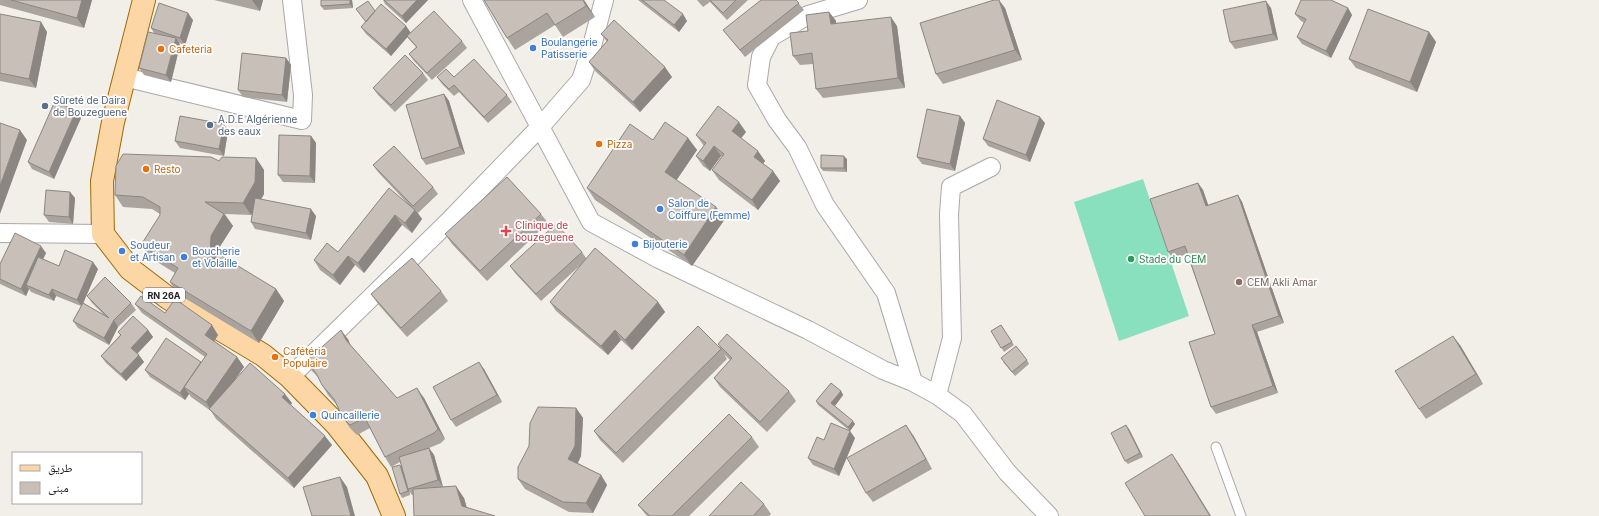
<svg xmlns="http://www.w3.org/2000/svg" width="1599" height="516" viewBox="0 0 1599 516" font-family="Inter,'Noto Naskh Arabic',sans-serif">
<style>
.pitch{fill:#88e0be}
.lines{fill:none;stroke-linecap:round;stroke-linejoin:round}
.service-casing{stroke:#a9a9a9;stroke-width:11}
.minor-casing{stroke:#a9a9a9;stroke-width:20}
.primary-casing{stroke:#a06b00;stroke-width:24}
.service{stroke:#fff;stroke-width:9}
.minor{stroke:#fff;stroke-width:18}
.primary{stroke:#fcd6a4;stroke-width:22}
.wall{fill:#aba49e}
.shaded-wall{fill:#8b8681}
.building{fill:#c7bfb8;stroke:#8b8681}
.shop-dot{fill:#3f7fe0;stroke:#fff;stroke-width:1.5}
.food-dot{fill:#e8710a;stroke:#fff;stroke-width:1.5}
.service-dot{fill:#5c6f8a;stroke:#fff;stroke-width:1.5}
.health-dot{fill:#e0444e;stroke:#fff;stroke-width:1.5}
.leisure-dot{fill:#2e9e5b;stroke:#fff;stroke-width:1.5}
.education-dot{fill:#8d6e63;stroke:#fff;stroke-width:1.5}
.labels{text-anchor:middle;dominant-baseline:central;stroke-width:3.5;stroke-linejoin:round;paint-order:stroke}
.shield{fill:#fff;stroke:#646464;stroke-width:1}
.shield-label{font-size:9px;font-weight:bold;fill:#222}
.shop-label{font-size:10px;fill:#366cbe;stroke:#fff;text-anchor:start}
.food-label{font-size:10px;fill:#c56008;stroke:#fff;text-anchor:start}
.service-label{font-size:10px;fill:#4e5e75;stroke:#fff;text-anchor:start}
.health-label{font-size:10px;fill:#be3a42;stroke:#fff;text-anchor:start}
.leisure-label{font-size:10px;fill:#27864d;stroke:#fff;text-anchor:start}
.education-label{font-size:10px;fill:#785e54;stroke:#fff;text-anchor:start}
</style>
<rect width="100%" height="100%" fill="#f2efe9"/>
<path class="pitch" d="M1143,179L1189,316L1119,341L1074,202Z"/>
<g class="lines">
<defs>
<path id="service" d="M1216,447L1241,516"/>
<path id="minor" d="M472,0L591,222L659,259L808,330L883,370L913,382L937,395L963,414L1007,472L1049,516
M858,0L808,15L771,37L761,57L757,85L777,120L797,147L825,205L886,293L913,382
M124,77L302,120L303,95L292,0
M0,233L103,234
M290,377L448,222L541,126L581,80L592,46L604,0
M937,395L952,338L949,215L951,187L991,167"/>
<path id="primary" d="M144,0L113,122L102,181L103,234L130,269L168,298L263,355L290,377L336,424L377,476L394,516"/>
</defs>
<use href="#service" class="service-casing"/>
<use href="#minor" class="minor-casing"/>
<use href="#primary" class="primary-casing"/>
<use href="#service" class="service"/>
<use href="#minor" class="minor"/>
<use href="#primary" class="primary"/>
</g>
<path class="wall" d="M0,0H92L84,28L0,5Z
M214,0H263L260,11Z
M352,0L353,8L324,10L321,6Z
M383,0H428L406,23L385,4Z
M484,0H584L595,17L563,37L555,25L515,50L507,38Z
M638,0H664L687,21L679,32Z
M697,0H748L727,20L710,2L703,7Z
M796,0L804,10L745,57L723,30Z
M1005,8L1022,60L943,84L936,74Z
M1271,8L1278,40L1235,49L1230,42Z
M1348,8L1352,15L1331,58L1302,44L1297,37L1304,23L1300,20L1295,14Z
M375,11L406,26L410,32L462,41L467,48L432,80L414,61L409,54L416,47L407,37L391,56L366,34L361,27Z
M829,12L836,21V24L897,26L905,88L823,98L816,89L813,64L800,65L793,56L808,31Z
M0,14L41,22L47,32L36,88L0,81Z
M193,20L185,45L179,43L180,45L171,82L144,75L139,68L154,33L151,28Z
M1429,32L1436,42L1417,92L1356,68L1349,59Z
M601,34L672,77L640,112L595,71L589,62L607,42Z
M286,58L291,65L287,102L243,97L238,90Z
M423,73L428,80L395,112L378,95L373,88Z
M437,77H454L507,95L512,102L488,123L459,92L454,96L442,84Z
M444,94L449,101L465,154L426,165L422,159Z
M960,116L965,123L955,171L922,164L917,157Z
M81,118L54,179L32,169L28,162Z
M1045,123L1030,162L988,146L983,139Z
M228,131L224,156L180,148L175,141Z
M746,132L741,138L765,161L763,164L773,171L780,181L758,210L719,180L712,170L722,157L721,156L710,171L703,166L696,156L704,146L696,135Z
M311,136L316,143L315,183L283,182L278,175Z
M688,138L697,150L676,180L716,207L725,219L692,266L595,200L587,188L653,140Z
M256,158L264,170V194L261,200L316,216L311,240L255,229L251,222L252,214L251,215L225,214L233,226L219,248V256L276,289L284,301L259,343L178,294L170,282L175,273L149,257L141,245L160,215V214L152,209L123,207L115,195L219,161Z
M847,159V172L823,171L821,168Z
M373,165L433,187L438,194L418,213L422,219L412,233L402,225L364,273L355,265L340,285L320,270L314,260L338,252L409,205L378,172Z
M1198,183L1203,190L1208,205L1238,195L1242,202L1284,323L1257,332L1278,393L1216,414L1211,407L1215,334L1187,254L1173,259L1168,252Z
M70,192L75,198L73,224L49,222L44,215Z
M541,214L548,223L487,281L452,244L445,234Z
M582,252L586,258L658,302L665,312L632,350L621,340L608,355L556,311L550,302L584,262L541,301L515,273L510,266Z
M46,253L43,259L59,266L98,269L83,303L104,315L92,303L87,296L131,303L136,310L118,327L109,345L78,328L73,321L81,306L56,296L54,301L31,292L29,289L26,296L0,284V264Z
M441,291L448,301L407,337L378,304L371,294Z
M135,304L165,313L218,335L214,341L237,357L244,367L233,382L292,403L291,405L332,445L294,488L216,419L211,411L191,397L189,394L185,400L150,377L145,370L202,362L205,357L142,313Z
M1001,325L1014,345L1004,352L991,331Z
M148,330L153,337L137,354L144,362L126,381L106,363L101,356L120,335L118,332Z
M348,339L350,345L397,398H424L445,439L441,443L429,448L434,455L443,487L464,498L467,508L414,495H412L409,491L410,495L402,498L400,494L402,467L400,462L391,467L385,457L370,428L357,435L350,428L343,418L336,404L328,395L322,385L318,377L312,371L306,361Z
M718,344L789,391L796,401L767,432L720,387L714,378L730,360L724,354Z
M1460,345L1483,384L1426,419L1419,409Z
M721,349L727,359L623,463L600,440L594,431Z
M1027,360L1029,364L1015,376L1003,362Z
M484,369L502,402L456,427L451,420Z
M841,391L843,395L835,406L855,424L850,431L818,405L816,401Z
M576,408L583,418L581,456L578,463L601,475L607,485L593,513L569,512L525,489L518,479Z
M1129,429L1143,457L1128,464L1125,461Z
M913,435L932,469L873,502L866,493Z
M752,437L759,447L689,516H647L638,505Z
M855,438L839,476L813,465L808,458L824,440Z
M764,504L771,514L769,516H709Z"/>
<path class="shaded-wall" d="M82,0H92L84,28L77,18Z
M252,0H263L260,11Z
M350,0H352L353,8L350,4Z
M417,0H428L406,23L402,16Z
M583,0H584L595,17L586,6Z
M999,0L1005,8L1022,60L1015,50Z
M1266,1L1271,8L1278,40L1273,34Z
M1348,8L1352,15L1331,58L1326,51Z
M829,12L836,21L837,34L831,24Z
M188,13L193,20L185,45L180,38Z
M683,14L687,21L679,32L674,25Z
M891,17L897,26L905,88L898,78Z
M41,22L47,32L36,88L29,79Z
M406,26L411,33L391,56L386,49Z
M1429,32L1436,42L1417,92L1410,82Z
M176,38L180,45L171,82L166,75Z
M286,58L291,65L287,102L282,95Z
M665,67L672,77L640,112L633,102Z
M444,94L449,101L465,154L460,147Z
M76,111L81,118L54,179L49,172Z
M960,116L965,123L955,171L950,164Z
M1040,117L1045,123L1030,162L1026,155Z
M739,122L746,132L739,141L732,131Z
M224,124L228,131L224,156L219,149Z
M20,130L27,140L0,214V186Z
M311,136L316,143L315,183L310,176Z
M688,138L697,150L674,184L665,172Z
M714,146L721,156L710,171L703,161Z
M758,151L765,161L761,166L754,157Z
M844,156L847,159V172L844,168Z
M256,158L264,170V194L251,215L243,203Z
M773,171L780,181L758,210L752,200Z
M1198,183L1203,190L1211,213L1206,206Z
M70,192L75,198L73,224L69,217Z
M1238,195L1242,202L1284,323L1279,316Z
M716,207L725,219L692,266L684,255Z
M311,209L316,216L311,240L306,233Z
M415,210L422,219L412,233L405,223Z
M224,214L233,226L219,248V267L214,276L205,264L211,236Z
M395,215L402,225L364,273L358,263Z
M41,246L46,253L30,286L26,285L29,289L26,296L21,289Z
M348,256L355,265L340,285L333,275Z
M93,262L98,269L82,306L77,300Z
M52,289L56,296L54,301L49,295Z
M276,289L284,301L259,343L251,331Z
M658,302L665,312L632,350L625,340Z
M114,320L118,327L109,345L104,338Z
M212,325L218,335L212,345L205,335Z
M1252,325L1257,332L1278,393L1273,386Z
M148,330L153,337L136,355L131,348Z
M341,330L348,339L352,349L346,340Z
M615,330L621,340L608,355L601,346Z
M1453,336L1460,345L1483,384L1476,374Z
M139,355L144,362L126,381L121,374Z
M237,357L244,367L212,412L206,402Z
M479,362L484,369L502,402L497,395Z
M184,387L189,394L185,400L180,393Z
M417,388L424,398L445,439L438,429Z
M841,391L843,395L834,407L831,403Z
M285,394L292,403L289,407L282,397Z
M576,408L583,418L581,456L575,468L568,459Z
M853,421L855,424L850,431L848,427Z
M906,425L913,435L932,469L926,459Z
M1126,425L1129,429L1143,457L1140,453Z
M850,431L855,438L839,476L834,469Z
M325,436L332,445L294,488L288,478Z
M429,448L434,455L443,487L438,480Z
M1172,454L1179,464L1211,516H1210Z
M400,465L403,469L408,489L409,491L410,495L408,491Z
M601,475L607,485L593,513L586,503Z
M340,477L347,487L355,516H351Z
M456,486L464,498L469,516L462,506Z"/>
<path class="building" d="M11,0H82L77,18Z
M321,0H350V4L321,6Z
M384,0H417L402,16Z
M484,0H583L586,6L555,25L547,13L507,38Z
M642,0H664L683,14L674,25Z
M710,0H736L723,13Z
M761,0H796L799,3L740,50L723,30Z
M994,0H999L1015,50L936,74L920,23Z
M1301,0H1331L1348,8L1326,51L1297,37L1306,19L1295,14Z
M368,1L375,11L366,22L356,9Z
M1266,1L1273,34L1230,42L1223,10Z
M159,3L188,13L180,38L151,28Z
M381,4L406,26L386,49L361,27Z
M1368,9L1429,32L1410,82L1349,59Z
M434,11L462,41L427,73L409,54L417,47L407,36Z
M829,12L831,24L891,17L898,78L816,89L812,53L793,56L790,33L808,31L806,15Z
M0,14L41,22L29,79L0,73Z
M614,20L665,67L633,102L589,62L608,40L601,34Z
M148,32L176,38L166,75L139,68Z
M242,53L286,58L282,95L238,90Z
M405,55L423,73L391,105L373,88Z
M474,59L507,95L484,117L454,85L449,89L437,77L446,69L454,77Z
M444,94L460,147L422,159L406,105Z
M997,100L1040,117L1026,155L983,139Z
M55,101L76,111L49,172L28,162Z
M718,106L739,122L732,131L758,151L754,157L773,171L752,200L712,170L724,154L714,146L703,161L696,156L706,143L696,135Z
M927,109L960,116L950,164L917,157Z
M180,116L224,124L219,149L175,141Z
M665,122L688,138L665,172L716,207L684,255L587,188L630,124L653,140Z
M0,123L20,130L0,186Z
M279,135L311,136L310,176L278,175Z
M394,146L433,187L413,206L373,165Z
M123,154L211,157L219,161L222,157L256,158L255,182L243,203L205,202L224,214L211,236L210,255L205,264L212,268L220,255L276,289L251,331L170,282L178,268L141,245L160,215V207L143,197L115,195L116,166Z
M821,155L844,156V168H821Z
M507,177L541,214L480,271L445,234Z
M1198,183L1206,206L1238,195L1279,316L1252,325L1273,386L1211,407L1189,342L1215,334L1185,246L1168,252L1150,199Z
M389,188L415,210L405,223L395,215L358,263L348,256L333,275L314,260L327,243L338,252Z
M46,190L70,192L69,217L44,215Z
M255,198L311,209L306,233L251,222Z
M556,224L582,252L536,294L510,266Z
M15,233L41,246L21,289L0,279V264Z
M595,248L658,302L625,340L615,330L601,346L550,302Z
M65,250L93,262L77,300L52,289L49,295L26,285L38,257L59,266Z
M412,258L441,291L401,328L371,294Z
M105,277L131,303L114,320L104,338L73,321L83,303L109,318L87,296Z
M141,296L165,313L175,299L212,325L205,335L237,357L206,402L184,387L207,354L135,304Z
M133,316L148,330L131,348L139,355L121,374L101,356L121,335L118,332Z
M1001,325L1012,342L1001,348L991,331Z
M698,326L721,349L616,453L594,431Z
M341,330L346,340L397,398L417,388L438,429L434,433L385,457L365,418L350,425L343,418L334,399L322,385L316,373L306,361Z
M727,334L789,391L760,422L714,378L732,358L718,344Z
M1453,336L1476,374L1419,409L1395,371Z
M166,338L201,362L180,393L145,370Z
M1016,346L1027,360L1012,372L1001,358Z
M479,362L497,395L451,420L433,387Z
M250,363L285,394L282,397L325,436L288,478L209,409Z
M831,383L841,391L831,403L853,421L848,427L816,401Z
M538,407L576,408L575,446L568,459L601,475L586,503L563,502L518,479V467L529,446L530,423Z
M729,414L752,437L672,516H650L638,505Z
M831,423L850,431L834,469L808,458L817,437L824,440Z
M906,425L926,459L866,493L847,458Z
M1126,425L1140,453L1125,461L1111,433Z
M429,448L438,480L408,489L399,457Z
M1172,454L1210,516H1145L1125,483Z
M400,465L408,491L400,494L392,467Z
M340,477L351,516H312L303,487Z
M741,482L764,504L753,516H709Z
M456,486L462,506L495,516H414L413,489Z"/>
<g class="shop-dot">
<circle cx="533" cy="48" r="4"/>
<circle cx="660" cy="209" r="4"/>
<circle cx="635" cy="244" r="4"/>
<circle cx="122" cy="251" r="4"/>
<circle cx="184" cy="257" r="4"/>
<circle cx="313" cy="415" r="4"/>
</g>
<g class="food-dot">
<circle cx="161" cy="49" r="4"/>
<circle cx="599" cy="144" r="4"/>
<circle cx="146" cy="169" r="4"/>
<circle cx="275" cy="357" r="4"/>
</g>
<g class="service-dot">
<circle cx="45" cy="106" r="4"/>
<circle cx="210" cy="125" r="4"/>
</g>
<path class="health-dot" d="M504 225h4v4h4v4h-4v4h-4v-4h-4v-4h4z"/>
<circle class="leisure-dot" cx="1131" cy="259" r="4"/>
<circle class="education-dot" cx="1239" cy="282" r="4"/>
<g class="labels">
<rect class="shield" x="143" y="288" width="42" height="14" rx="3"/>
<g class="shield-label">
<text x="164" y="295">RN 26A</text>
</g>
<g class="shop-label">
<text x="541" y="42">Boulangerie<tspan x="541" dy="12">Patisserie</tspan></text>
<text x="668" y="203">Salon de<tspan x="668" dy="12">Coiffure (Femme)</tspan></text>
<text x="643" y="244">Bijouterie</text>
<text x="130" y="245">Soudeur<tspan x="130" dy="12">et Artisan</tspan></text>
<text x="192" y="251">Boucherie<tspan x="192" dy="12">et Volaille</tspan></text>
<text x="321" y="415">Quincaillerie</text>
</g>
<g class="food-label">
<text x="169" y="49">Cafeteria</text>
<text x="607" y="144">Pizza</text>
<text x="154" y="169">Resto</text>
<text x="283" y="351">Cafétéria<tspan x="283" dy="12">Populaire</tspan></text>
</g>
<g class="service-label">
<text x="53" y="100">Sûreté de Daira<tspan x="53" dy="12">de Bouzeguene</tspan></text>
<text x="218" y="119">A.D.E Algérienne<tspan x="218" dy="12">des eaux</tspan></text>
</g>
<g class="health-label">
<text x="515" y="225">Clinique de<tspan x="515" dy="12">bouzeguene</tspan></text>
</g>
<g class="leisure-label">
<text x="1139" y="259">Stade du CEM</text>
</g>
<g class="education-label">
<text x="1247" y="282">CEM Akli Amar</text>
</g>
</g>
<rect x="12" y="452" width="130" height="52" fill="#ffffff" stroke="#a7a7a7"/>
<rect x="20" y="465" width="20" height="6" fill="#fcd6a4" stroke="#a7a7a7"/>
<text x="48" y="472" font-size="12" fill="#222222">طريق</text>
<rect x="20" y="482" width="20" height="12" fill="#c7bfb8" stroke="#a7a7a7"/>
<text x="48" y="492" font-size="12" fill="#222222">مبنى</text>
</svg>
